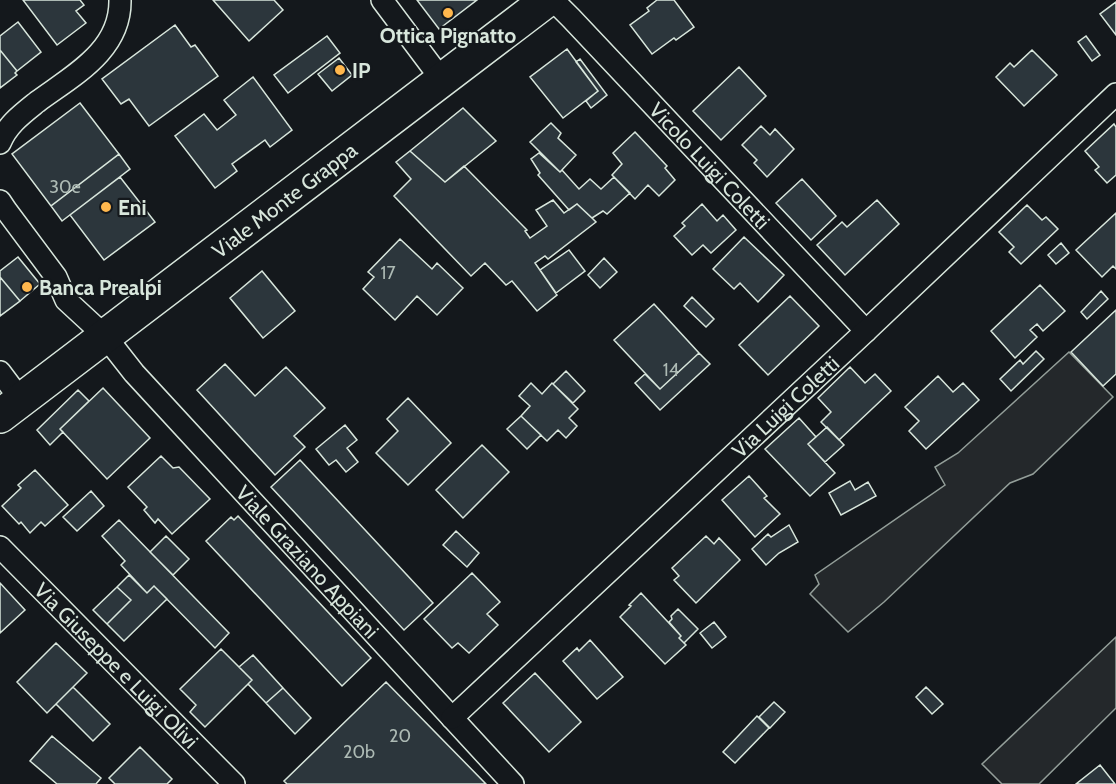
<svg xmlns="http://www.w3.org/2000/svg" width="1116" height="784" viewBox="0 0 1116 784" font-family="Cabin,sans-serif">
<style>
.parking{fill:#24282b;stroke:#939e99;stroke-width:1.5}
.building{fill:#2c363c;stroke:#d8e6dc;stroke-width:1.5}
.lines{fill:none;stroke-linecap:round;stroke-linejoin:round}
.minor-casing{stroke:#d8e6dc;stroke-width:24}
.primary-casing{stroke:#d8e6dc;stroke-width:36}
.minor{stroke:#14181c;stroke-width:21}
.primary{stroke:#14181c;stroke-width:33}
.poi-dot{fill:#ffb74d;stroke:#14181c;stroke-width:2}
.labels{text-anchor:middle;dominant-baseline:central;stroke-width:4.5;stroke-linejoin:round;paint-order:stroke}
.number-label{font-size:18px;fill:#adbab4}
.poi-label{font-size:21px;font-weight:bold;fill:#d8e6dc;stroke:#14181c;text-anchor:start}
.street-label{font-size:21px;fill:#d8e6dc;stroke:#14181c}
</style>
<rect width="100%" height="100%" fill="#14181c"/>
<path class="parking" d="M1069,352L1113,397L1033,474L1010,483L884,602L848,632L810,594L819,584L815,575L945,485L935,467L958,453Z
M1116,637V708L1039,784H1002L982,764Z"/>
<path class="building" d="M23,0H80L84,5L76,11L86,23L57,45Z
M213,0H274L283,10L249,41Z
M417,0H477L439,29Z
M657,0H674L694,27L676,40L674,38L652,54L630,25L649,11L647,8Z
M1116,2V35L1100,14Z
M18,22L41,52L17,71L0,50V36Z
M175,25L191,47L195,45L218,76L149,126L129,99L121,104L102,79Z
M327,36L340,53L288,93L274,75Z
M1086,36L1100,55L1092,61L1078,42Z
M567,49L598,91L563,118L530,77Z
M0,50L17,71L15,73L17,75L0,88Z
M1032,50L1057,75L1024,106L996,77L1010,63L1014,67Z
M339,58L352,75L332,91L318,74Z
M580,59L607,95L591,108L586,101L598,91L576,62Z
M739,67L766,96L721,140L693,111Z
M253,77L292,130L270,147L265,140L232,164L237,171L215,188L175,136L204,114L217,130L236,115L224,100Z
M80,103L119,154L51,206L12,154Z
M463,108L496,141L445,182L410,151Z
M551,123L561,133L558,138L576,155L560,172L530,142Z
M1114,124L1116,127V175L1107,183L1095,170L1099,167L1085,151Z
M761,126L770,135L775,129L794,149L767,177L754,163L757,160L742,145Z
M635,132L667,166L665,168L675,180L659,196L648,185L635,199L612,175L622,164L613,153Z
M410,151L445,182L464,166L527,230L525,231L530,238L547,226L536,210L553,200L564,213L577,204L592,218L596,222L548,259L545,256L535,263L557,295L537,311L512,281L506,285L485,263L471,276L394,196L411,179L396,162Z
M539,153L560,172L562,170L579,189L590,179L601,189L614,177L630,193L607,214L603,211L592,218L577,204L569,210L538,175L540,173L531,159Z
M119,154L130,169L62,221L51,206Z
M120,177L155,222L104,260L70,215Z
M802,179L836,216L811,240L776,203Z
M877,200L899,224L845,275L817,245L842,222L847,227Z
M702,204L717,221L723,215L736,230L711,253L703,245L692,255L674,236L685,226L682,223Z
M1027,205L1042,220L1046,217L1058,229L1021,264L1009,252L1014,247L999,232Z
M1116,213V269L1113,266L1102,277L1076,250Z
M744,237L784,275L758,302L740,283L734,289L713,269Z
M400,239L432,269L437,263L463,288L437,315L417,296L395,320L363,289L374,277L368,272Z
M1061,243L1069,253L1056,264L1048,255Z
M569,250L585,271L556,293L540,270Z
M18,257L40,284L20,301L0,277V271Z
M604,258L617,272L600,288L588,275Z
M262,271L295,311L263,338L230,298Z
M0,277L20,301L0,316Z
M1040,285L1065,311L1043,331L1037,324L1030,330L1037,337L1015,358L991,331Z
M1101,291L1108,299L1087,319L1081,312Z
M790,296L819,326L768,375L739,345Z
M692,297L714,319L706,327L684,306Z
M654,304L699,353L660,389L614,340Z
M1116,310V374L1103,386L1071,352Z
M1036,351L1044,359L1011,391L1000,379L1020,360L1023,364Z
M699,353L710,364L660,410L635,383L645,374L660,389Z
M225,364L255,396L286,367L325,408L294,436L305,447L275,475L197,390Z
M850,367L865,383L875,374L891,391L839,440L821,422L831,412L818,398Z
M566,371L585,391L573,403L553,384Z
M938,376L953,392L963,383L979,400L926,449L909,431L919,421L905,407Z
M531,383L542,394L552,383L578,409L569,418L577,426L566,438L558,430L547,441L521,416L530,406L519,396Z
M103,388L150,438L107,479L60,429Z
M78,390L89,401L60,429L63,432L50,445L37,430Z
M408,398L451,443L408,485L376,453L398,431L387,419Z
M521,416L541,435L527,449L507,429Z
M799,418L816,437L808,444L835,473L810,496L765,449Z
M345,425L357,440L347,448L358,462L346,472L336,460L329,465L316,449Z
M827,427L844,445L825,462L808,444Z
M482,445L509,472L463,518L436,490Z
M161,456L173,468L179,467L210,499L172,534L158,519L155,523L144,510L147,507L128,487Z
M300,460L433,603L404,630L271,487Z
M35,470L68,505L45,526L41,522L30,533L21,522L19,524L2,506L21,488L18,485Z
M749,476L767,496L764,498L780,514L755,537L722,500Z
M850,481L855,490L868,482L876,496L841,515L829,493Z
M91,491L104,506L77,531L63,517Z
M238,516L371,658L342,686L206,541L231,517L234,520Z
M119,520L229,633L215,648L154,586L147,593L121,565L125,561L102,536Z
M789,525L798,542L779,553L766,565L752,549L768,534L771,537Z
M456,531L479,553L467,567L443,545Z
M166,536L189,559L173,575L150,552Z
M706,536L714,544L719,538L740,560L696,603L674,580L679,576L672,568Z
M472,573L500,602L487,614L498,625L469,653L458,643L452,648L424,619Z
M129,575L147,593L154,586L167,599L124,641L107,624L131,600L117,587Z
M0,583L25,610L0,633Z
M117,587L131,600L107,624L93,610Z
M641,593L681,636L679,638L686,645L665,664L620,617L631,606L629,605Z
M678,609L698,629L684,643L679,638L681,636L669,622L672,619L671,616Z
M714,622L726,637L712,648L700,633Z
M590,640L623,677L597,699L563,661L577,648L579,651Z
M56,643L87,673L47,713L17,682Z
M221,649L252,680L205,727L190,712L196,705L180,689Z
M253,655L283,688L266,703L248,684L252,680L239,667Z
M535,673L581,722L549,752L503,703Z
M386,682L486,784H287L284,781Z
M73,687L110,724L93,741L56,704Z
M926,687L943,704L932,714L916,697Z
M283,688L311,718L295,734L266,703Z
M774,702L785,712L770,728L759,717Z
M757,716L769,728L735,763L723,752Z
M52,736L101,778L96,784H57L30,761Z
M140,747L172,779L167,784H115L109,778Z
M1100,765L1115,784H1076Z"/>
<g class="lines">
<defs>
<g id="minor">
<path d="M382,0L442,80"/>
<path id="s1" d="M553,0L571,18L866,331"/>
<path d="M0,143C7,125 22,114 37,102C72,76 121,51 120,0"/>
<path id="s2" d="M0,201L6,210L56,277L66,300L105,336L134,373L513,784"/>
<path d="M0,372L21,400"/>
<path id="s3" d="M0,547L234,784"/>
<path id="s4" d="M452,718L866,331L1116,94"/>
</g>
<g id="primary">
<path id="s5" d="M0,416L547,0"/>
</g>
</defs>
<use href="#minor" class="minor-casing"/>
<use href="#primary" class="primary-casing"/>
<use href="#minor" class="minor"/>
<use href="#primary" class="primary"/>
</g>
<g class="poi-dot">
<circle cx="448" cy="13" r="6"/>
<circle cx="340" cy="70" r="6"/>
<circle cx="106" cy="207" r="6"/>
<circle cx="27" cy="287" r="6"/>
</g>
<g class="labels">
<g class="number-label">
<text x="65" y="187">30e</text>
<text x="388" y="273">17</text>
<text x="671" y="370">14</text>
<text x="400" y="736">20</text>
<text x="359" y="752">20b</text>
</g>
<g class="poi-label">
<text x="448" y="35" text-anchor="middle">Ottica Pignatto</text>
<text x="352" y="70">IP</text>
<text x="118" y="207">Eni</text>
<text x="39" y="287">Banca Prealpi</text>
</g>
<g class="street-label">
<text stroke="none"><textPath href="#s1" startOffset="228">Vicolo Luigi Coletti</textPath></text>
<text stroke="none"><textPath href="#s5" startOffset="357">Viale Monte Grappa</textPath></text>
<text stroke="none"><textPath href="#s4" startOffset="456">Via Luigi Coletti</textPath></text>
<text stroke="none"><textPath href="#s2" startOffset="476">Viale Graziano Appiani</textPath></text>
<text stroke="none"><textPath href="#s3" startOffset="166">Via Giuseppe e Luigi Olivi</textPath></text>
</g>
</g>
</svg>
